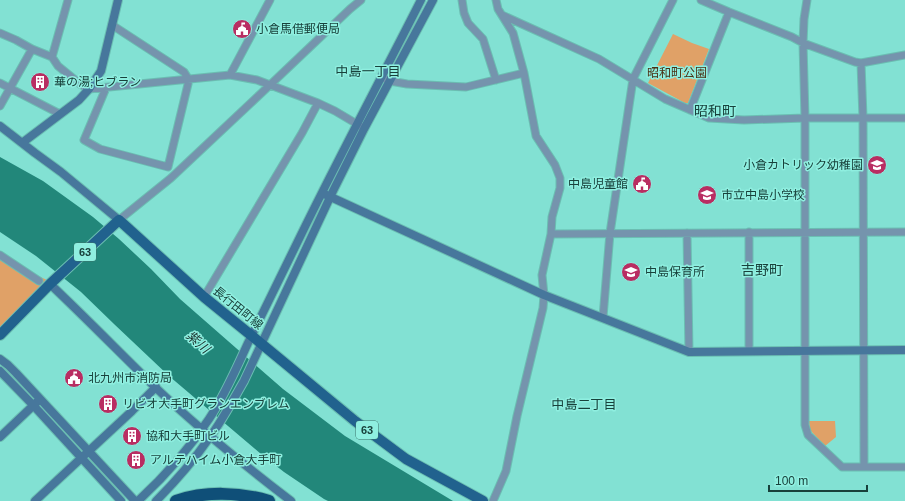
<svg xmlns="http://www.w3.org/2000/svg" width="905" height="501" viewBox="0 0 905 501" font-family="Helvetica,'Noto Sans JP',sans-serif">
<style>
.green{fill:#e0a167}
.water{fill:#22877a}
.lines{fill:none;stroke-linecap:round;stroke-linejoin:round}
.street-casing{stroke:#6bbeb2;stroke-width:9}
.secondary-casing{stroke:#6bbeb2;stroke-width:10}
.primary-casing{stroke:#6bbeb2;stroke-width:12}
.highway-casing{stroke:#6bbeb2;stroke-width:14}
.street{stroke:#7594ad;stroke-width:7}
.secondary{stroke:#47779c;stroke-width:8}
.primary{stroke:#21628e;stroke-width:10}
.highway{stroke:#0f4f78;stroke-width:12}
.labels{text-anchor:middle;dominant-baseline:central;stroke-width:3;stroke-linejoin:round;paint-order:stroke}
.shield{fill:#8fefe0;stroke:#3c756c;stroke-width:1}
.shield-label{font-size:11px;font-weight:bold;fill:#18413b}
.poi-label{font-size:12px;fill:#18413b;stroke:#8fefe0;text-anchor:start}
.park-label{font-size:12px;fill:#4b3014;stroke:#8fefe0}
.street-label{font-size:12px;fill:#18413b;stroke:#8fefe0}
.neighbourhood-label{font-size:13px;fill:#18413b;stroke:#8fefe0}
.water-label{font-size:13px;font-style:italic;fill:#1a302c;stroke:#8fefe0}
.quarter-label{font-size:14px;fill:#18413b;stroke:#8fefe0}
</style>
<rect width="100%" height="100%" fill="#82e1d3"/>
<path class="green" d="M673,34L692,43L709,49L688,103H685L648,83Z
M0,258L47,280L0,328Z
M809,421H835L836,437L825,446L810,430Z"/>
<path class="water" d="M0,157L43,181L93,217L119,239L151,269L180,299L283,389L345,436L453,501H328L324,499L284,472L261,454L169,376L114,324L81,292L36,256L0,232Z"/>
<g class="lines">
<defs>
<path id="street" d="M462,0L464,13L468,23L483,39L496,80
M701,0L729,12L792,37L803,43L855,62L861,63L905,55
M807,0L804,19L803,43L805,118V425L808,435L842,467H905
M502,15L599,59L665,99L709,118L744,120L805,118H905
M0,33L16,40L32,49L52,57L58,66L80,84L89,89L230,75L257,80L318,103L335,111L362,127
M52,57L68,0
M861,63L863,118L864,467
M230,75L270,0
M385,79L390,81L407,84L466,87L524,73
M0,83L60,114
M106,88L84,140L100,149L168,167L189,80L184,72L112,25
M0,106L32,49
M690,110L729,12
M119,220L171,178L271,84L350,9L361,0
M749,232V351
M687,233L689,352
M551,234L905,232
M0,255L39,281
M204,297L302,133L318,103
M603,317L610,233L633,79L673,0
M493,501L506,471L517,416L543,308L544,295L542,275L551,234L552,217L560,188V178L555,165L536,136L524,73L513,33L498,9L496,0"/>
<path id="secondary" d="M0,126L35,153L61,172L119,220
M22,143L79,100L89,89L101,71L118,0
M322,193L544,295L689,352L905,350
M50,284C86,318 120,353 155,387C198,428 244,465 291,501
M0,359L8,365L16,373L135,501
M0,371L33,405L121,501
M0,437L37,402
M35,501L132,411L156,387
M138,501C165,476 189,449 209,419C225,395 236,369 248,343C265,308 282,273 300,237C339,157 381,79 421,0
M156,501C176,481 194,460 210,437C223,419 233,400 244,381L333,191L364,129L433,0"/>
<path id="primary" d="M0,335L50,284L119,220L204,297L252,336L355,421L406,459L483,501"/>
<path id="highway" d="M176,501C205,491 239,492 269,501"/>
</defs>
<use href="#street" class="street-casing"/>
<use href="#secondary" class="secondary-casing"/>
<use href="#primary" class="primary-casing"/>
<use href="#highway" class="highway-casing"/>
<use href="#street" class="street"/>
<use href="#secondary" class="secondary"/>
<use href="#primary" class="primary"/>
<use href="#highway" class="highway"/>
</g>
<defs>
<symbol id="civic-disc" viewBox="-11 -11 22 22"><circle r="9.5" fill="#b92d62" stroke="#8fefe0"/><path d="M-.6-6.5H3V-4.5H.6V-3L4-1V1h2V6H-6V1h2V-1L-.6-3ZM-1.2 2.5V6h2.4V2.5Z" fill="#fff"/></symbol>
<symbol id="building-disc" viewBox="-11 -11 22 22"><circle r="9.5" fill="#b92d62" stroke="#8fefe0"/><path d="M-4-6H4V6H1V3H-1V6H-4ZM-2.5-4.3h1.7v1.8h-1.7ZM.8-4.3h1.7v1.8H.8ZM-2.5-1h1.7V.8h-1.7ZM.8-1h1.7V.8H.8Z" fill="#fff"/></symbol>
<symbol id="school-disc" viewBox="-11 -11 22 22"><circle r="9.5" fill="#b92d62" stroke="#8fefe0"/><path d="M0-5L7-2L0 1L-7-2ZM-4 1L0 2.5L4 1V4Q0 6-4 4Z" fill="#fff"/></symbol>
</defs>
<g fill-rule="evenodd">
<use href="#civic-disc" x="231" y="18" width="22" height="22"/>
<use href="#building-disc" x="29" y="71" width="22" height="22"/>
<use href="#school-disc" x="866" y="154" width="22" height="22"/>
<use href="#civic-disc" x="631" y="173" width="22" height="22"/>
<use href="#school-disc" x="696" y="184" width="22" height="22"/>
<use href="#school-disc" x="620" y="261" width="22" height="22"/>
<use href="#civic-disc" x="63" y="367" width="22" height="22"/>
<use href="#building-disc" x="97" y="393" width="22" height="22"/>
<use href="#building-disc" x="121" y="425" width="22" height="22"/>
<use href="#building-disc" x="125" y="449" width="22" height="22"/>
</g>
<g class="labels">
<g class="shield">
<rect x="74" y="243" width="22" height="18" rx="3"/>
<rect x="356" y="421" width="22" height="18" rx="3"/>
</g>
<g class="shield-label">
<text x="85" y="252">63</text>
<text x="367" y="430">63</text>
</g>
<g class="poi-label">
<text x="256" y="29">小倉馬借郵便局</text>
<text x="54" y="82">華の湯;ヒブラン</text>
<text x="863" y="165" text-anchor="end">小倉カトリック幼稚園</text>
<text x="628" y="184" text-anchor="end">中島児童館</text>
<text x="721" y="195">市立中島小学校</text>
<text x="645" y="272">中島保育所</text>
<text x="88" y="378">北九州市消防局</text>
<text x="122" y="404">リビオ大手町グランエンブレム</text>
<text x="146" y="436">協和大手町ビル</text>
<text x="150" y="460">アルテハイム小倉大手町</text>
</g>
<g class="park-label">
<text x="677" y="73">昭和町公園</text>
</g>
<g class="street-label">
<text transform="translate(238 308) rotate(39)">長行田町線</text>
</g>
<g class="neighbourhood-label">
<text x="368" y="71">中島一丁目</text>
<text x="584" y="404">中島二丁目</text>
</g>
<g class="water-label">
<text transform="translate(198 342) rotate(41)">紫川</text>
</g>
<g class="quarter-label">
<text x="715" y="111">昭和町</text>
<text x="762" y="270">吉野町</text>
</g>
</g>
<path d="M769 485v6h98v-6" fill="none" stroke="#18413b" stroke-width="2"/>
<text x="775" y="485" font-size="12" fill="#18413b" stroke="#8fefe0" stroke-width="3" paint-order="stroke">100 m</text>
</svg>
